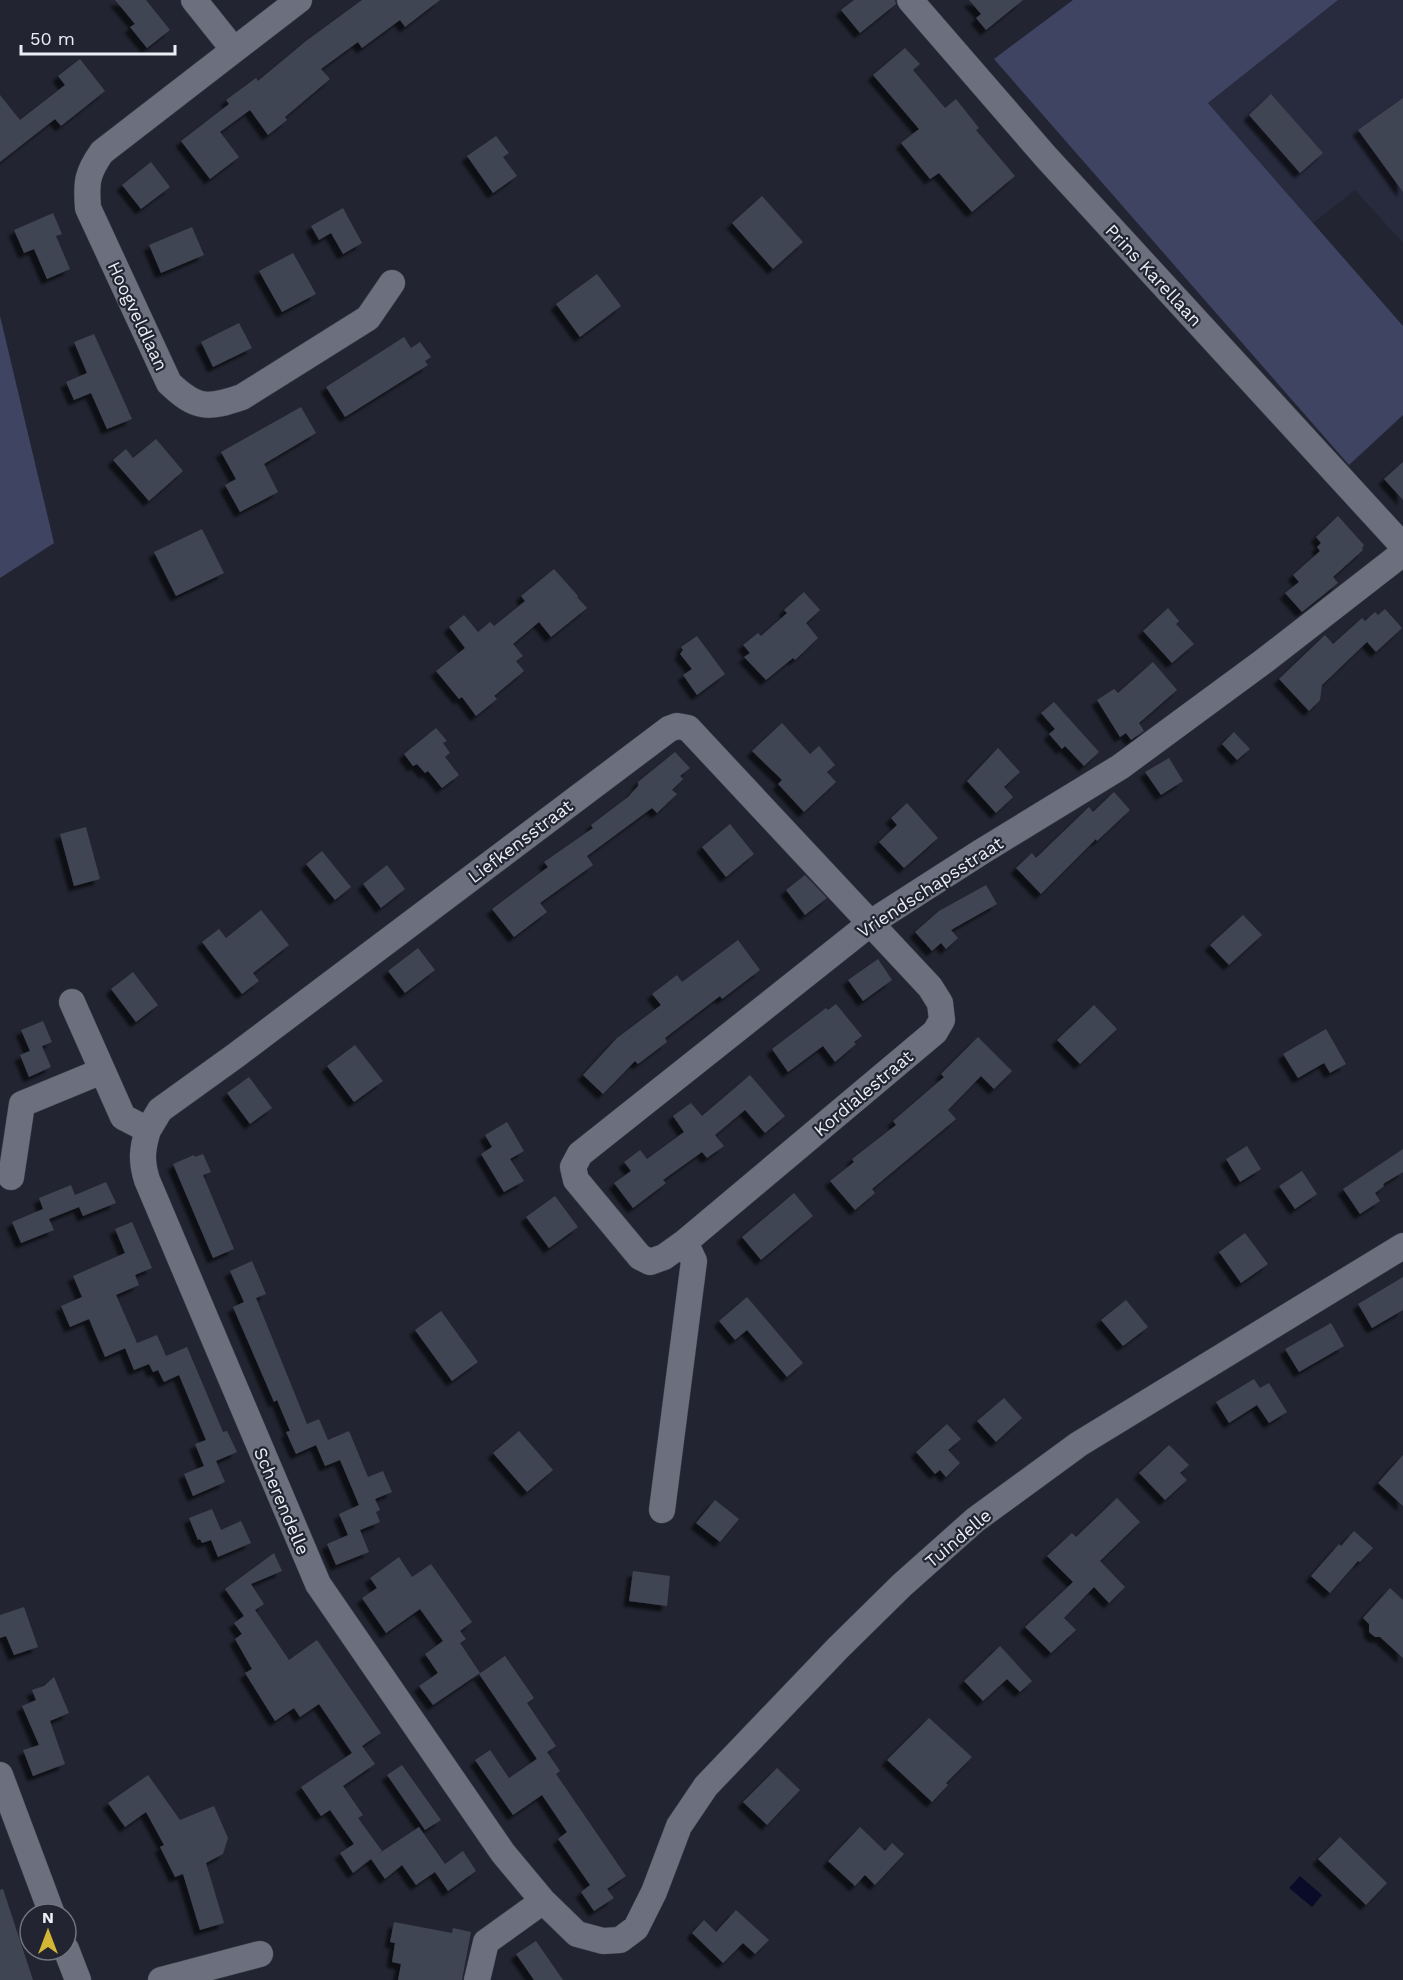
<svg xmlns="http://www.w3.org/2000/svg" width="1403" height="1980" viewBox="0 0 1403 1980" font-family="'Work Sans',sans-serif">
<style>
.built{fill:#282b3e}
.green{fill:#3f4463}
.water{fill:#090b28}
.building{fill:#414452;filter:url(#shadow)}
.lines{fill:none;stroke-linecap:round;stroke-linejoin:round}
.minor-casing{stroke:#3d3f49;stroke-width:27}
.minor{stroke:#6c6f7e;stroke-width:26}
.labels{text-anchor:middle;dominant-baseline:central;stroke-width:4.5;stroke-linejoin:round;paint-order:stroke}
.street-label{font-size:18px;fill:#ebedf5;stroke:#222531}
</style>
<defs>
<filter id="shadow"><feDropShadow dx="-5.5" dy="5.5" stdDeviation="1.5" flood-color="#0009"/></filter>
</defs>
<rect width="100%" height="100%" fill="#222531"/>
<path class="built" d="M1338,0H1403V243L1355,190L1313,223L1208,103Z"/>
<path class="green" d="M1073,0H1338L1208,103L1403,326V415L1349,465L994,59Z
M0,316L54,543L0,578Z"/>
<path class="water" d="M1300,1876L1322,1895L1312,1907L1289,1888Z"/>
<path class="building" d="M115,0H146L170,30L147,48L130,27L135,24Z
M362,0H440L405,27L400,20L362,48L358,42L321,69L330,79L285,117L287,120L268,135L250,110L220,132L239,157L210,179L181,141L229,104L226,100L256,78L258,81L306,41Z
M854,0H895L896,4L860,33L841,10Z
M969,0H1023L986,30L976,18L981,14Z
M905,48L920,64L913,70L945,108L956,99L979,128L976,130L1015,176L972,212L939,173L930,179L901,143L919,129L873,75Z
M80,59L105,91L61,126L55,119L0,162V95L20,120L65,85L58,76Z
M1271,94L1323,153L1300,173L1249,115Z
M1403,98V192L1358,130Z
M496,136L509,153L503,157L517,176L493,193L467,156Z
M151,162L170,187L141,209L122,185Z
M762,196L803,242L773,269L732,223Z
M343,208L362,243L343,254L331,233L319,240L311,226Z
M53,213L62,234L56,236L70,269L47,279L34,249L24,253L14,230Z
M192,227L204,255L161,273L149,245Z
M293,253L316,294L282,312L259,271Z
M597,274L621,306L580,337L556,304Z
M239,323L252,348L213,367L201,342Z
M94,334L132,419L107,429L91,393L74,400L66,382L87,373L74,342Z
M404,337L411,348L420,342L431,357L425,361L428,365L345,417L326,387Z
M301,407L316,433L264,464L278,492L240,512L225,485L236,479L221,452Z
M156,439L183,471L149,501L113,460L126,449L133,458Z
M1403,462V500L1384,479Z
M1338,516L1364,545L1362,548L1363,550L1333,577L1338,583L1302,612L1285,593L1299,582L1293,575L1320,551L1317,547L1321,543L1316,537Z
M202,529L224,573L176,596L154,552Z
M554,569L578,596L577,597L587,608L551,637L539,622L513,644L523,656L516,661L524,671L494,696L497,699L476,716L462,697L459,699L436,671L465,648L449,627L464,615L478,632L490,622L494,626L525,601L521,596Z
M804,592L820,610L806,623L818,638L795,660L793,658L766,680L744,657L750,653L743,645L758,633L761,636L787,613L784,610Z
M1168,608L1179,621L1176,624L1194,644L1172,663L1143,631Z
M1385,609L1402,628L1376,652L1367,642L1322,685L1320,700L1309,711L1279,679L1325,635L1333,644L1362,618L1365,621L1375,612L1378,615Z
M697,636L725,674L697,695L683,675L692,669L680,654L683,650L681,647Z
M1153,662L1177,690L1139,723L1144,731L1131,740L1126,733L1120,737L1097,700L1114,689L1118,693Z
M1054,702L1099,752L1084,766L1065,746L1062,749L1049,734L1055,729L1041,713Z
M782,723L810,754L819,746L835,765L827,772L836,782L804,812L778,784L782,780L752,751Z
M436,728L447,741L443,743L450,753L445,757L459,775L442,788L428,771L425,773L417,764L413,766L404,754Z
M1234,732L1250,749L1237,760L1222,744Z
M998,748L1020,772L1004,787L1013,797L996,813L967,781Z
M675,752L690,768L680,776L683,779L672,790L677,794L657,813L652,808L587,856L593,865L540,903L547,912L514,937L492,909L548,867L544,862L593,828L591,825L628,797L638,786V782Z
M1169,758L1183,781L1161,795L1145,772Z
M1114,792L1130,810L1097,841L1096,839L1041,894L1016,868L1032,853L1036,858L1089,807L1093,812Z
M907,803L938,838L904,868L879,842L897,825L891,818Z
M730,824L754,854L726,877L702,847Z
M86,827L100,879L74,886L60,834Z
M322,851L351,887L335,900L306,864Z
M387,865L405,889L381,908L363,884Z
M805,875L827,898L805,915L786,890Z
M986,885L997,904L951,930L958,938L946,949L941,943L932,951L915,932L939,911Z
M261,910L289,945L253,973L259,981L242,994L202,942L219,929L226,938Z
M1243,915L1262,935L1229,965L1210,945Z
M738,940L760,970L722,999L720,996L665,1038L667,1042L638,1064L635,1061L603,1094L583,1075L617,1038L661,1005L652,994L677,975L682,982Z
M418,948L435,970L405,993L388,971Z
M878,959L892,980L863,1001L848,980Z
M133,972L158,1005L136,1022L111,989Z
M836,1004L862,1036L854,1042L856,1044L835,1062L823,1046L788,1072L772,1049L826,1008L828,1010Z
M1094,1005L1117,1029L1080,1064L1057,1040Z
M43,1021L52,1042L30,1051L21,1030Z
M1326,1029L1346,1064L1330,1073L1324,1063L1298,1078L1283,1054Z
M978,1037L1012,1071L994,1089L981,1076L948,1110L956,1119L872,1189L875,1193L855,1210L830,1181L854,1162L852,1159L896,1125L893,1121L944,1077L941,1074Z
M355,1045L383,1081L354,1102L327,1066Z
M42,1046L51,1067L29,1077L20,1055Z
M750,1075L785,1116L765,1133L745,1110L715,1135L724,1146L707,1158L702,1152L663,1180L666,1183L633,1208L614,1183L631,1171L624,1162L640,1150L647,1159L684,1132L673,1116L691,1103L702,1116Z
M249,1077L272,1108L250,1124L227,1093Z
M507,1122L524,1151L510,1159L524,1181L504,1192L481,1154L492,1147L485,1135Z
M1247,1146L1261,1169L1240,1182L1226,1159Z
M1403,1149V1172L1383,1184L1384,1186L1375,1193L1380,1201L1360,1214L1343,1189Z
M203,1154L211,1172L203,1175L234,1249L213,1258L173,1164L194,1155L195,1157Z
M1302,1171L1317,1194L1295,1209L1279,1186Z
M106,1182L116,1203L83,1216L79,1207L49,1219L54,1230L21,1243L12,1222L43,1209L39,1198L71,1185L75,1195Z
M794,1193L813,1216L761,1260L742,1237Z
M555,1196L578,1227L549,1248L526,1217Z
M132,1222L152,1268L135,1275L139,1285L116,1295L137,1343L105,1357L89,1319L70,1327L61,1306L82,1297L73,1276L125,1253L115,1229Z
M1245,1233L1268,1264L1241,1283L1219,1252Z
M252,1261L266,1294L256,1298L307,1424L319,1419L328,1440L349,1431L368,1477L383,1471L392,1492L375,1499L380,1510L376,1512L380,1522L360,1530L369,1552L336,1565L327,1544L348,1535L339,1514L359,1505L340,1460L325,1466L316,1445L296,1454L286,1432L290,1431L277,1400L274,1402L233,1307L244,1302L230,1271Z
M1403,1277V1310L1372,1328L1358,1304Z
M747,1297L803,1363L787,1377L747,1330L735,1340L719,1321Z
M1126,1300L1148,1327L1123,1346L1101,1320Z
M441,1311L478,1362L452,1381L415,1330Z
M1331,1323L1344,1346L1299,1372L1285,1349Z
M157,1335L166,1356L187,1347L223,1432L227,1431L237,1452L216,1461L225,1482L193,1496L184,1474L204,1466L195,1444L206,1440L179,1375L164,1382L158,1370L153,1372L149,1364L134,1370L125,1348Z
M1254,1379L1260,1388L1269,1383L1287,1412L1269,1423L1257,1405L1229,1423L1216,1402Z
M1004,1398L1022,1418L996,1442L977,1421Z
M947,1424L961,1439L948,1450L960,1463L946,1477L940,1470L935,1474L916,1452Z
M519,1431L553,1470L527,1492L493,1453Z
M1169,1445L1189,1465L1180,1473L1187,1480L1165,1500L1139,1473Z
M1403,1455V1506L1378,1483Z
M1117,1498L1140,1522L1100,1561L1125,1587L1109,1603L1094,1587L1064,1618L1076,1630L1051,1653L1025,1627L1073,1582L1047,1556L1072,1533L1076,1537Z
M715,1500L739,1519L720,1542L696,1523Z
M212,1509L221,1530L241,1521L251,1543L218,1557L211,1540L202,1543L200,1539L198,1540L189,1518Z
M1354,1531L1373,1548L1360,1562L1358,1561L1330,1593L1311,1576L1339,1544L1341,1546Z
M274,1553L282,1571L251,1584L264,1604L255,1610L289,1660L317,1640L381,1733L359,1748L362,1746L375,1764L343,1786L363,1815L358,1818L382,1851L375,1856L419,1827L445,1864L463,1851L476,1871L448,1891L435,1872L416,1885L402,1865L385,1879L371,1859L353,1873L340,1853L354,1844L330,1810L321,1816L301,1787L352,1753L319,1704L300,1717L294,1708L275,1721L245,1673L252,1669L235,1639L242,1634L234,1623L244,1616L225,1589Z
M399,1557L412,1577L431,1564L472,1622L460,1631L466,1639L460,1643L480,1673L433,1705L419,1686L438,1673L425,1654L443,1641L420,1609L386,1633L362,1598L377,1588L370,1578Z
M633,1571L670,1576L667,1606L629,1601Z
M1390,1588L1403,1600V1658L1380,1637H1375L1369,1632V1624L1363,1618Z
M24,1607L38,1647L14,1655L6,1636L0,1638V1615Z
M1000,1646L1032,1681L1020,1692L1007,1679L983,1701L964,1681Z
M505,1656L534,1698L527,1703L556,1746L537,1759L479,1674Z
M54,1677L69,1713L50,1721L65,1764L33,1776L23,1750L39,1745L22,1706L36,1700L32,1690L44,1686Z
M929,1718L972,1757L946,1783L948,1785L932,1802L887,1760Z
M490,1750L509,1778L547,1752L560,1771L556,1774L626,1876L607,1889L614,1898L594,1911L581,1892L590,1885L558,1839L567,1832L542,1795L513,1815L475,1760Z
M402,1765L441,1820L425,1830L387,1775Z
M777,1768L800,1790L767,1825L743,1802Z
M148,1775L180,1820L214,1806L228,1838L223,1854L206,1863L224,1923L200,1930L183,1874L175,1877L160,1847L164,1845L146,1812L125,1827L108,1803Z
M860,1827L885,1851L892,1843L904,1854L875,1885L865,1875L855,1886L828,1861Z
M1340,1837L1387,1883L1366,1905L1318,1859Z
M3,1889L33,1980H0V1890Z
M736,1910L769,1940L755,1954L743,1943L723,1963L692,1933L704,1920L716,1932Z
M394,1922L452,1933L453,1928L471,1932L462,1980H398L401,1964L392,1962L395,1943L390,1942Z
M536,1941L563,1980H534L516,1954Z"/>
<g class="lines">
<defs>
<path id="minor" d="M194,0L234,50L299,0
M910,0L1046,157L1403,546
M234,50L102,152C87,173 86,182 88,208L169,383C196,409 208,409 242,397L368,318L392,283
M72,1002L123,1117L148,1130C142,1149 141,1161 147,1180L318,1584L503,1853L543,1901L577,1934L603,1941L620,1940L636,1928L654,1892L679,1826L706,1786L838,1648L902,1585L975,1520L1079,1444L1403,1246
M148,1130L160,1110L235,1056L669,729L677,726L688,728L930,987L940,1003L942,1020L935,1032L685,1242L664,1257L650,1262L640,1257L576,1180L573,1167L580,1154L872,922L981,852L1120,767L1264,661L1403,553
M11,1177L22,1104L102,1071
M662,1510L694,1261L685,1242
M0,1775L52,1914
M66,1949L78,1980
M161,1980L260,1954
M477,1980L486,1942L543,1901"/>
</defs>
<use href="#minor" class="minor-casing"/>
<use href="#minor" class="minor"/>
</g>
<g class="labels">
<g class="street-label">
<text transform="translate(1154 275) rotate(47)">Prins Karellaan</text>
<text transform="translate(138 316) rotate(65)">Hoogveldlaan</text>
<text transform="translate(520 841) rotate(-37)">Liefkensstraat</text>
<text transform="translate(930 887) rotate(-33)">Vriendschapsstraat</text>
<text transform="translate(863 1093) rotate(-40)">Kordialestraat</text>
<text transform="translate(282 1501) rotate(67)">Scherendelle</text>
<text transform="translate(958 1538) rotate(-40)">Tuindelle</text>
</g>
</g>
<g transform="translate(48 1932)"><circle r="28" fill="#222531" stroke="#72757f" stroke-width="1.5"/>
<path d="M0-4.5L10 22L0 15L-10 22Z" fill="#d3b635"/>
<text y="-9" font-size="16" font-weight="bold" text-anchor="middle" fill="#ebedf5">N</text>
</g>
<path d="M21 45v9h154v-9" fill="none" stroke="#ebedf5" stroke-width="3"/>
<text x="30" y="45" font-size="18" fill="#ebedf5" stroke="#222531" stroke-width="4.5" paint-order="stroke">50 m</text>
</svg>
